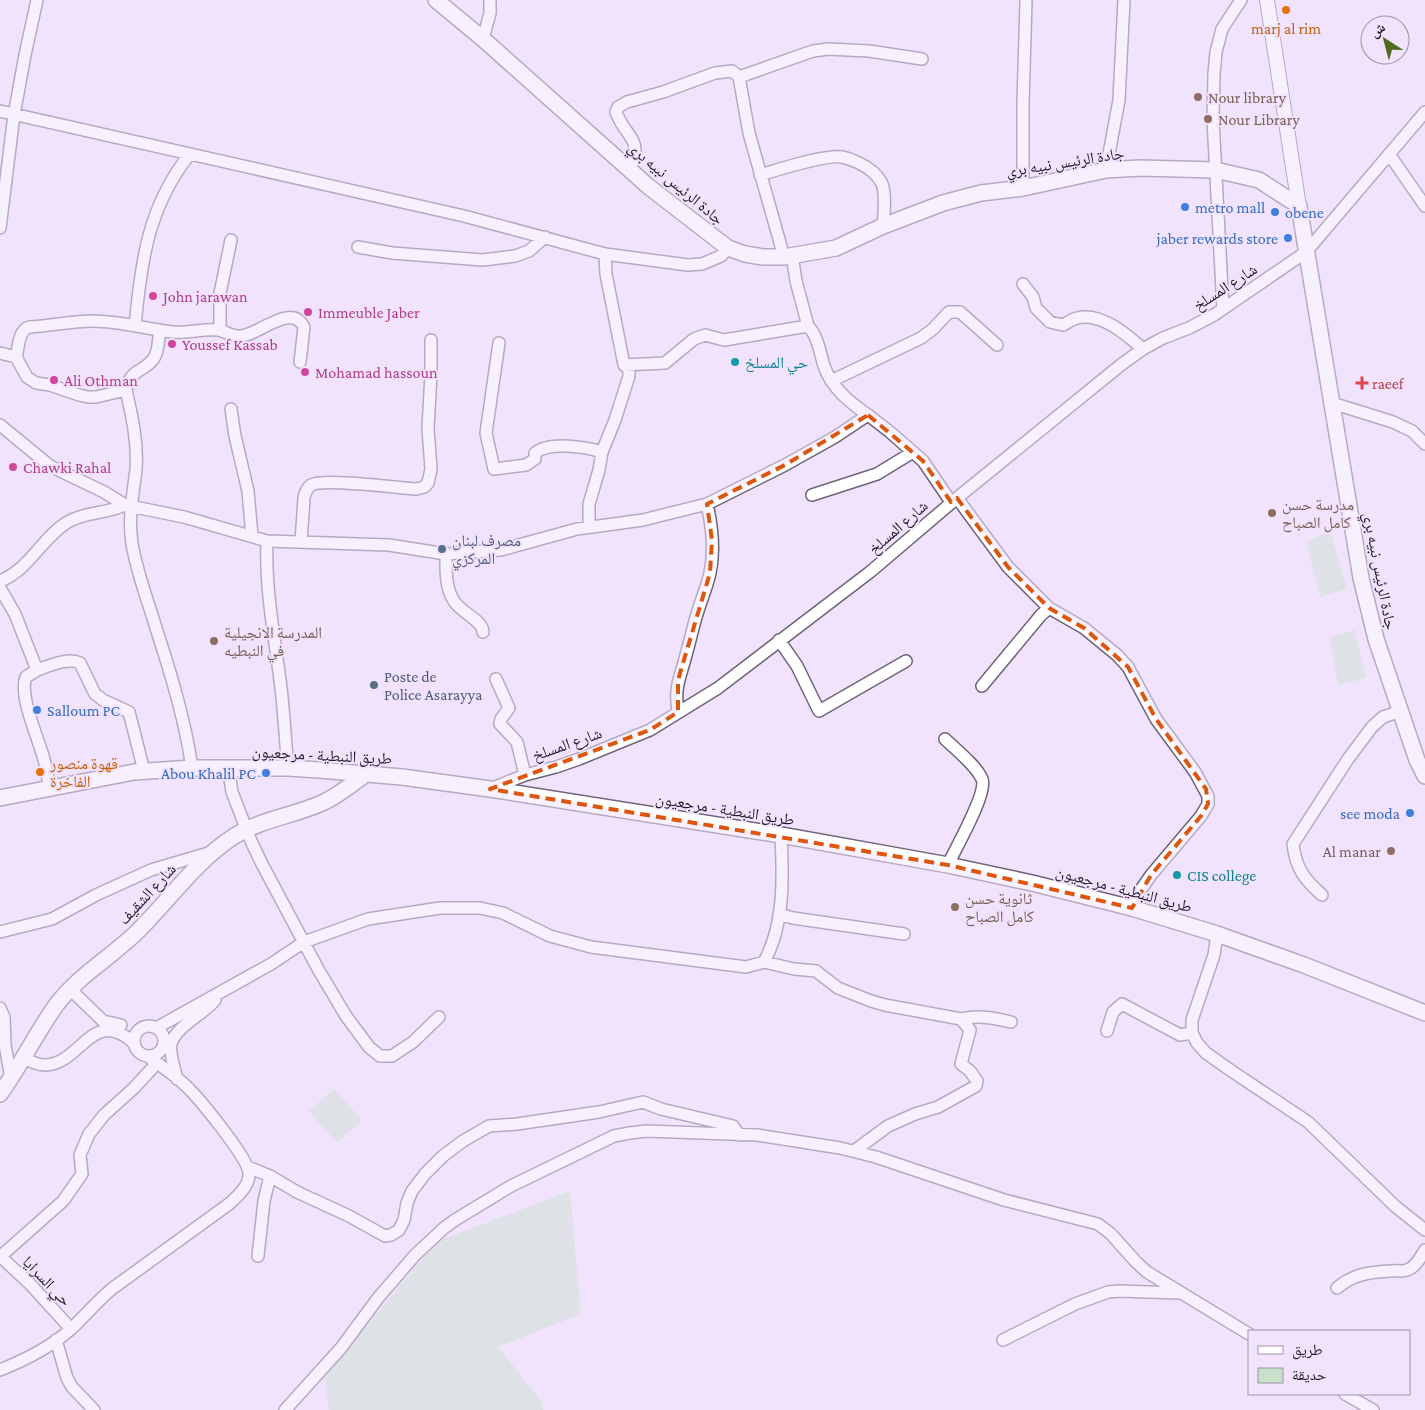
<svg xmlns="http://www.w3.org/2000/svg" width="1425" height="1410" viewBox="0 0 1425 1410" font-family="'Crimson Pro','Noto Naskh Arabic',serif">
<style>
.green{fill:#c7e0c9}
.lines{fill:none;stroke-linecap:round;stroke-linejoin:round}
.minor-casing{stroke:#6f6379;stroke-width:14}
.tertiary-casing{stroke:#6f6379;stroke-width:16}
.secondary-casing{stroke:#6f6379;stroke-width:18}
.minor{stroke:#fff;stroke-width:11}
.tertiary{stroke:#fff;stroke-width:14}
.secondary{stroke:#fff;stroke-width:15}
.marked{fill:none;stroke:#de560d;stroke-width:4;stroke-dasharray:10 6;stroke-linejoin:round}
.food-dot{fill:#e8710a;stroke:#f1e3fd;stroke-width:2}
.education-dot{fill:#8d6e63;stroke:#f1e3fd;stroke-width:2}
.shop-dot{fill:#3f7fe0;stroke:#f1e3fd;stroke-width:2}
.hotel-dot{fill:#d1479c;stroke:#f1e3fd;stroke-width:2}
.culture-dot{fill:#0f9aa8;stroke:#f1e3fd;stroke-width:2}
.health-dot{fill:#e0444e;stroke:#f1e3fd;stroke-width:2}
.service-dot{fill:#5c6f8a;stroke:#f1e3fd;stroke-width:2}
.labels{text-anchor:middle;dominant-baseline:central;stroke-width:4;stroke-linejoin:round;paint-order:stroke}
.food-label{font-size:16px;fill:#c56008;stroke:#f1e3fd}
.education-label{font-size:16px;fill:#785e54;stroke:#f1e3fd;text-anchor:start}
.street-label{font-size:16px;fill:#211c25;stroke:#f1e3fd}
.shop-label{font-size:16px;fill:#366cbe;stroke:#f1e3fd;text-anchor:start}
.hotel-label{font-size:16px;fill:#b23c85;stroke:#f1e3fd;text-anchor:start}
.culture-label{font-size:16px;fill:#0d838f;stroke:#f1e3fd;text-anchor:start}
.health-label{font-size:16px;fill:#be3a42;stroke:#f1e3fd;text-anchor:start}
.service-label{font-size:16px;fill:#4e5e75;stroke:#f1e3fd;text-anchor:start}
</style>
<rect width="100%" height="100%" fill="#f1e3fd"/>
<path class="green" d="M1330,531L1347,589L1320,597L1306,542Z
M1355,630L1366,678L1338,685L1330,637Z
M334,1089L362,1120L337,1143L309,1111Z
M570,1191L581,1314L498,1347L542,1402L543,1410H329L325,1376L436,1242Z"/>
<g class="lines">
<defs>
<path id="minor" d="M483,39L490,13V0
M739,77L813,51L828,49L869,51L922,59
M0,111L464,216L605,254L688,265L702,264L721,256L728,248
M1389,154L1425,206
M630,169C644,137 625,138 616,112L618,107L627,102L663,92L715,73L732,71L739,77L749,133L784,257
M1106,170L1119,100L1124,0
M760,175C777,170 826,154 842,157C852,159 865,165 873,172C877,176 882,181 883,187C886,199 884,213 883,226
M1023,188V104L1026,0
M0,228L14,115L25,55L37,0
M358,247L392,253L483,260L515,256L529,251L545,237
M792,255L796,281L808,326C818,336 820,353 824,366C832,388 849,402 868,415
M1023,284L1033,297L1036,308L1050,322L1063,325C1067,323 1072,319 1077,318C1101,312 1126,334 1143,349
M1223,309L1213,119L1214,74L1216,52L1222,29L1241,0
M135,326C141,262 148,207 189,155
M220,330V293L231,240
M499,343L486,433L494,469L526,465L535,459V453C549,441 586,447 602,452
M0,353L16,357L27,377L36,383L50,385L79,395L88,397H96L126,390C131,367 144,373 154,358C159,351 158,339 160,330
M16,357C19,347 18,331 29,327C50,326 72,321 93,321C120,321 146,329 172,332C188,334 203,328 218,330C224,331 230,335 236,336C255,340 290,300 304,327L300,362
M624,365L665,363L694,339L705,335L724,340L808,326
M831,381L921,338L933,329L949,312H960L997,345
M126,390C132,416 138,443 136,469C133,496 128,517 132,544C137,573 148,601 156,628C171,674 185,720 192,768
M1332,403L1393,422L1412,431L1425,444
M231,409L235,436L248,491L252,536
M0,425L50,466L104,492L125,505L184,517L267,541C265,588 274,633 280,680C284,709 285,739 288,768
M812,495L877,474L913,452
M957,498L1008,567L1049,608L1041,615L982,686
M589,526V504L599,470L602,452L615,420L629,376V369L624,365L606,274L605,254
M267,541L389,545L446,554L501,550L577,529L643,520L707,504L785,465L835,437L868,415L890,432L923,461L951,502
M301,542L304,498C305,493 307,488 311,485C323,478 399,488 416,489L424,487L428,483L431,469L428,428L431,374V340
M446,554C446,569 445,588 454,601C461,613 483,620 483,632
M0,581C29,570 41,539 66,523C83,512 106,514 125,505
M0,588L15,614L37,670L26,677C19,694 36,733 41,750C46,762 47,776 50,789
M1049,608L1084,628L1117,655L1128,667L1156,719L1195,772L1208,796V804L1201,816L1151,875L1140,891L1132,908
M779,640L797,666L819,711L906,661
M37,670C49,666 68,657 80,663L95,694L103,700L129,712L144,771
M496,679L509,708L501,719L500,724L517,742L525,775
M678,712C674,686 680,679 686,655C690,641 693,627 697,614C701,600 707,587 710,573C715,550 712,526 707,504
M945,739C955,749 976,765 982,779C988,793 955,849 948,865
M235,769L230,779L232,792L251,841L262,864L318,969L346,1016L369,1047L380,1056H392L413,1042L439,1017
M490,789L525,775L556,767L579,759L650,730L718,688L870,572L957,498L1122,364L1143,349L1163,338L1189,328L1214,315L1306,252L1425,112
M1322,895C1304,879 1296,869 1293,844L1348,759L1372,727L1383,717L1401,711
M779,914L793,918L904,934
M0,932L52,919L96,895L151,870L212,852
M1217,934L1214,955L1192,1020V1033L1197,1043L1206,1053L1233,1072L1308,1122L1396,1207L1425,1230
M764,962C785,924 783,876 781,835
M71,990L103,1021L121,1025
M0,1008L4,1017L5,1045L11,1078
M961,1019C979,1015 994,1018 1011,1022
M134 1041a15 15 0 1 1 30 0a15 15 0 1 1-30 0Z
M158,1027L271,964L304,942L368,919L440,908H480L503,913L550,936L591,947L746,967L764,962L794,969L816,971L838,988L871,1001L885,1005L961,1019L970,1030L961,1064L970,1071L977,1081L976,1086L938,1107L915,1114L888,1126L854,1151
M1107,1031L1113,1012L1122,1004L1180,1035L1192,1033
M24,1058C31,1062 38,1065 46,1065C82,1063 92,1006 134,1043
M177,1079C175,1071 169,1052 171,1044C176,1026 204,1014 215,1000
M248,1167L270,1176L297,1192L349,1216L385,1236L391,1235L399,1230L404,1220L407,1203L412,1191L425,1174L443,1156L463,1141L489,1126L517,1124L599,1112L643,1102L661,1109L733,1126L739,1135
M0,1256L31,1285L71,1329
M1,1256L63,1201L82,1174L80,1155L89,1134L104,1115L134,1088L157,1063
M258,1256L264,1201L270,1176
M1337,1288C1353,1274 1370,1272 1391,1271C1396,1270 1402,1272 1407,1270C1416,1267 1420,1258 1425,1250
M56,1340L67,1378L72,1387L94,1410
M1003,1340L1075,1304L1108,1292L1119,1291L1179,1293
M0,1370C25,1360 51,1347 71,1329C86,1315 98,1300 113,1288L229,1204C238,1196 250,1185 249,1173C248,1158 199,1098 186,1086C175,1075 160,1065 147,1056
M1345,1394L1373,1410
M285,1410L341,1348L378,1298L415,1255L444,1228L455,1220L511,1186L614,1136L630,1133L646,1131L757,1135L840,1148L876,1157L1004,1200L1098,1224L1111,1234L1136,1262L1147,1272L1249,1334"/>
<path id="tertiary" d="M1267,0L1299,206"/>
<path id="secondary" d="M436,0L483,39L649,187L728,248L745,254L763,257H784L836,248L883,226L943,203L981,193L1023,188L1106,170L1140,168L1215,170L1259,180L1299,206L1361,578L1376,639L1417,760L1425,776
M0,798L134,772L192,768H288L319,770L402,777L490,789L781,835L948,865L1032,883L1132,908L1217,934L1304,965L1425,1013
M0,1094C21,1065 36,1033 57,1004C79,975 113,956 139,930C170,899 196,861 233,837C261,819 293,816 322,803C338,796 352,784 366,774"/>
</defs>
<use href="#minor" class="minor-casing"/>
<use href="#tertiary" class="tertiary-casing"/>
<use href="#secondary" class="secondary-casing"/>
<use href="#minor" class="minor"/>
<use href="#tertiary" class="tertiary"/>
<use href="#secondary" class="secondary"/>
</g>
<path d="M0 0H1425V1410H0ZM868,415L923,461L951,502L957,498L1008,567L1049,608L1084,628L1128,667L1156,719L1206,789L1208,804L1201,816L1151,875L1132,908L948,865L490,789L650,730L678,712V680L710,573L712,540L707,504L785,465Z" fill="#f1e3fd" fill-opacity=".55" fill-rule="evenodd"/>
<path class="marked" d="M868,415L923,461L951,502L957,498L1008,567L1049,608L1084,628L1128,667L1156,719L1206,789L1208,804L1201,816L1151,875L1132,908L948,865L490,789L650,730L678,712V680L710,573L712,540L707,504L785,465Z"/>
<g class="food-dot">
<circle cx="1286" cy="10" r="5"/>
<circle cx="40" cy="772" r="5"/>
</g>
<g class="education-dot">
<circle cx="1198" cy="97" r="5"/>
<circle cx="1208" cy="119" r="5"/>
<circle cx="1272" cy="513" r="5"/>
<circle cx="214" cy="641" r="5"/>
<circle cx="1391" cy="851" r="5"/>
<circle cx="955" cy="907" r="5"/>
</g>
<g class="shop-dot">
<circle cx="1185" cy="207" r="5"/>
<circle cx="1275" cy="212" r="5"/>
<circle cx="1288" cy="238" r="5"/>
<circle cx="37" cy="710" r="5"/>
<circle cx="266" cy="773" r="5"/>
<circle cx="1410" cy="813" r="5"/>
</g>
<g class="hotel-dot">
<circle cx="153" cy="296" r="5"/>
<circle cx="308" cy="312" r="5"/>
<circle cx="172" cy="344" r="5"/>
<circle cx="305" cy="372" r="5"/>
<circle cx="54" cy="380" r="5"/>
<circle cx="13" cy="467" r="5"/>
</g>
<g class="culture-dot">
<circle cx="735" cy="362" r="5"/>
<circle cx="1177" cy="875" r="5"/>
</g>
<path class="health-dot" d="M1359.5 375.5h5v5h5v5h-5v5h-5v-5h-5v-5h5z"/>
<g class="service-dot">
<circle cx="442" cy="549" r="5"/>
<circle cx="374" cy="685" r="5"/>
</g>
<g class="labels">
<g class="food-label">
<text x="1286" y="28">marj al rim</text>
<text x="50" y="763" text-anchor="start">قهوة منصور<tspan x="50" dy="18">الفاخرة</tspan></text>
</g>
<g class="education-label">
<text x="1208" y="97">Nour library</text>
<text x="1218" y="119">Nour Library</text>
<text x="1282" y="504">مدرسة حسن<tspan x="1282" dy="18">كامل الصباح</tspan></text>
<text x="224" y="632">المدرسة الانجيلية<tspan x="224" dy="18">في النبطيه</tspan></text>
<text x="1381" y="851" text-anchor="end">Al manar</text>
<text x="965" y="898">ثانوية حسن<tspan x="965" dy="18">كامل الصباح</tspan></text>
</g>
<g class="street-label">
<text transform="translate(1065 162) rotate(-9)">جادة الرئيس نبيه بري</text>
<text transform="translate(676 183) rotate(40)">جادة الرئيس نبيه بري</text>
<text transform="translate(1225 287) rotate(-33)">شارع المسلخ</text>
<text transform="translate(898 527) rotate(-41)">شارع المسلخ</text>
<text transform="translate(1380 571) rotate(79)">جادة الرئيس نبيه بري</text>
<text transform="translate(567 744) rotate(-19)">شارع المسلخ</text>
<text transform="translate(322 755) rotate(3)">طريق النبطية - مرجعيون</text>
<text transform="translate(725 809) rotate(9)">طريق النبطية - مرجعيون</text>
<text transform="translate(1124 889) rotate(15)">طريق النبطية - مرجعيون</text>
<text transform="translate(147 894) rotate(-47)">شارع الشقيف</text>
<text transform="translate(47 1281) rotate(46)">حي السرايا</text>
</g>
<g class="shop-label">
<text x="1195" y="207">metro mall</text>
<text x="1285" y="212">obene</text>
<text x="1278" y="238" text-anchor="end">jaber rewards store</text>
<text x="47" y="710">Salloum PC</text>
<text x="256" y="773" text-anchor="end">Abou Khalil PC</text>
<text x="1400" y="813" text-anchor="end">see moda</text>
</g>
<g class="hotel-label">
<text x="163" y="296">John jarawan</text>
<text x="318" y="312">Immeuble Jaber</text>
<text x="182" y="344">Youssef Kassab</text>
<text x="315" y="372">Mohamad hassoun</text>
<text x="64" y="380">Ali Othman</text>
<text x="23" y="467">Chawki Rahal</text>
</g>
<g class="culture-label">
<text x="745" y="362">حي المسلخ</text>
<text x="1187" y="875">CIS college</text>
</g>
<g class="health-label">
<text x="1372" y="383">raeef</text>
</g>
<g class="service-label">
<text x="452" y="540">مصرف لبنان<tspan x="452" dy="18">المركزي</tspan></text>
<text x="384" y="676">Poste de<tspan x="384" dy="18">Police Asarayya</tspan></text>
</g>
</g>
<rect x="1248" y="1330" width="162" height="65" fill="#f1e3fd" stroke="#9e93a7"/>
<rect x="1258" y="1346" width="25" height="8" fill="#ffffff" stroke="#9e93a7"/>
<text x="1292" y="1355" font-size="15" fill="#211c25">طريق</text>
<rect x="1258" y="1368" width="25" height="15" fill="#c7e0c9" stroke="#9e93a7"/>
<text x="1292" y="1380" font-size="15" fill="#211c25">حديقة</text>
<g transform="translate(1385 40) rotate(324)"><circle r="24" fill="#f1e3fd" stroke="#9e93a7"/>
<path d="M0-4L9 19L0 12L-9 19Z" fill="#516a1c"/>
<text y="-8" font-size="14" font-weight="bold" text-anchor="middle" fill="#211c25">ش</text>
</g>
</svg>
